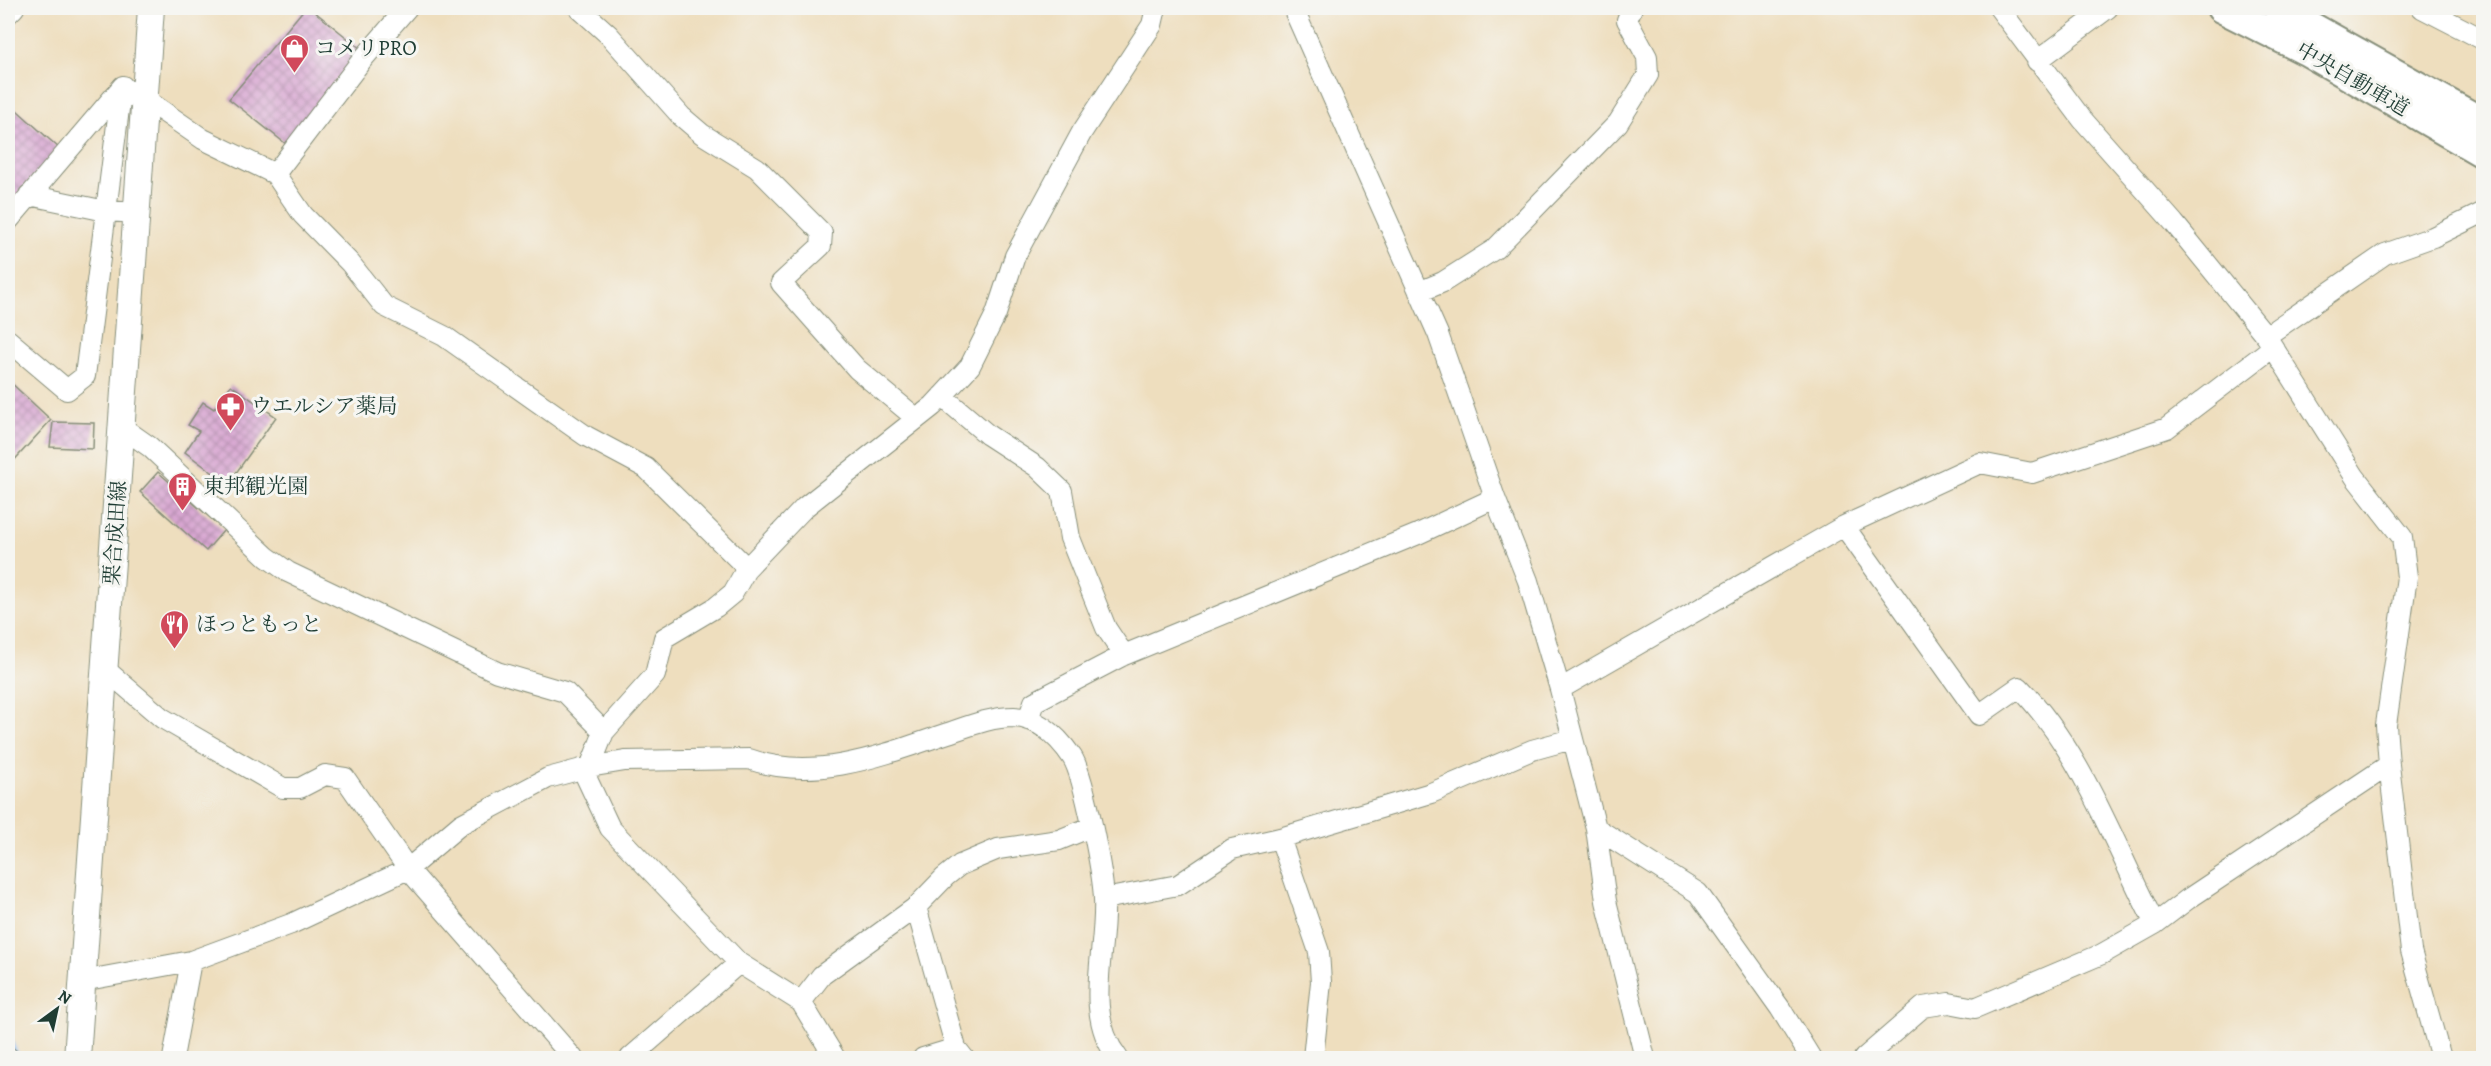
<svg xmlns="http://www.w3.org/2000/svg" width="2491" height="1066" viewBox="0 0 2491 1066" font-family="Alegreya,'Noto Serif JP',serif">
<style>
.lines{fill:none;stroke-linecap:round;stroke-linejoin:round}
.stream{stroke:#85b9f3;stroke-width:5}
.building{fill:url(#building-cross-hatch)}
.minor-casing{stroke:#868e79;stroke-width:22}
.major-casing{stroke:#868e79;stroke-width:28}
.highway-casing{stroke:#868e79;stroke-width:32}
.minor{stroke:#fff;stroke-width:20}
.major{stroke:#fff;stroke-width:26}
.highway{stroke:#fff;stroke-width:28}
.labels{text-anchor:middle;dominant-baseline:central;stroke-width:6;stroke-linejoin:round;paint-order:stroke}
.poi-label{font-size:21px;fill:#1f3d34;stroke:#f6f6f2;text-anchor:start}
.street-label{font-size:21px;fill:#1f3d34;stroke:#f6f6f2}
</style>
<defs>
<pattern id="building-cross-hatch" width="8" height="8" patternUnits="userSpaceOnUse" patternTransform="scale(1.5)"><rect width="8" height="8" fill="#d8a5d1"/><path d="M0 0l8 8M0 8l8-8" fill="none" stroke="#af88aa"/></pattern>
</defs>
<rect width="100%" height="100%" fill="#f6f6f2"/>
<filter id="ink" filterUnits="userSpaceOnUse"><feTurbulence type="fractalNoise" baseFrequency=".0167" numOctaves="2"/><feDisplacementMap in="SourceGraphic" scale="12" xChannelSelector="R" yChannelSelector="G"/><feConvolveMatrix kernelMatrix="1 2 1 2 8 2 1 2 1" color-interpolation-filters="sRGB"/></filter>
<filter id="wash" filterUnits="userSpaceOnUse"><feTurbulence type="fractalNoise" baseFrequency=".008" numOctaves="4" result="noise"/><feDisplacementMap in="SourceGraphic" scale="24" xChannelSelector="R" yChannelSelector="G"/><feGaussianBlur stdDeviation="1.35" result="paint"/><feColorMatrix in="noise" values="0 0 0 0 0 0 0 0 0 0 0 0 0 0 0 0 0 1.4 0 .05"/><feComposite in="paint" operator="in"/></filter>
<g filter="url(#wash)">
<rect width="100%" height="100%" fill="#eedebe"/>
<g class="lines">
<path class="stream" d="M8,1037L16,1054"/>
</g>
<g id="blocks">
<path class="building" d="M305,8H310L361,49L286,144L229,99Z
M8,102L60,149L8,205Z
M8,380L51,420L8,467Z
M231,385L276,417L228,484L185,452L199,431L188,425L203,402L214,409Z
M53,422L94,423L93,449L50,447Z
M158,472L224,530L206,551L140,492Z"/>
</g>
</g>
<g filter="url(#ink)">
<use href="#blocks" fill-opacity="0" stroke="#868e79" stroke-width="1.5"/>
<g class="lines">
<defs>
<path id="minor" d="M579,8L609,35L681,116L702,134L757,168L822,233L821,246L781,283L857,369L916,418
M1293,8L1438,334L1495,498L1528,581L1560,689L1596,828L1606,901L1645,1058
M1999,8L2082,119L2174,223L2266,336L2355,477L2402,537L2407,577L2386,725L2389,765L2411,951L2441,1058
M2422,8L2484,40
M8,14L14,8
M2037,61L2108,8
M145,99L203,139L275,174L303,215L350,263L384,306L444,336L586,436L646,468L747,568
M275,174L362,60L407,8
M29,195L106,211L120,101L146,84
M8,221L123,86
M1419,292L1443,282L1495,249L1618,123L1648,75L1647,57L1627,20L1632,8
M2266,336L2385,254L2433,237L2484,212
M8,340L67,390L85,376L106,211L138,213
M942,396L988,435L1037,467L1062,491L1070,538L1106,628L1124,655
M123,428L150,447L267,557L288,572L497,672L565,692L604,732
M1844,526L1979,715L2019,687C2083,753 2113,843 2155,924
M105,669L162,718L283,788H300L325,775L345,778L408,869L573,1058
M1560,689L1844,526L1980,463L2032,473L2167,428L2272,348
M1028,720L1034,702L1124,655L1418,534L1495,498
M1596,828L1698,893L1780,1008L1811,1058
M1280,838L1319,952L1321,982L1313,1058
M1104,899L1178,885L1232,849L1280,838L1431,793L1532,750L1572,739
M916,907L956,1048
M82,981L191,961L291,924L408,869L461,824L548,778L589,767L625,761L749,759C815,783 886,754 948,733C969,726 991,717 1014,717C1039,718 1059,738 1072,757C1084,775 1103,874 1104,899C1107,951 1082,1012 1118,1058
M801,1002L822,975L916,907L945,877L960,865L998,849L1059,840L1091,827
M8,1057L9,1058
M173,1058L191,961
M630,1058L739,963
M835,1058L801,1002L739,963L610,828L586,777L604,732L655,675L664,638L716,607L733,593L747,568L805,507L933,406L970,366L996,314L1015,256L1082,132L1152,25L1156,8
M923,1058L956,1048L964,1058
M1864,1058L1923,1007L1949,1003L1975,1008L2102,954L2155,924L2188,899L2389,765"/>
<path id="major" d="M77,1058L151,8"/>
<path id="highway" d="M2221,8L2306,51L2484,154
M2278,8L2484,123"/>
</defs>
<use href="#minor" class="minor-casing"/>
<use href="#major" class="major-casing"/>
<use href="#highway" class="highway-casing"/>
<use href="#minor" class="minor"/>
<use href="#major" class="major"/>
<use href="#highway" class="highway"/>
</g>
</g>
<defs>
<symbol id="shop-pin" viewBox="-11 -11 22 30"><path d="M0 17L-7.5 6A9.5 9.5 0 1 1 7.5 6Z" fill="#d1495b" stroke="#f6f6f2"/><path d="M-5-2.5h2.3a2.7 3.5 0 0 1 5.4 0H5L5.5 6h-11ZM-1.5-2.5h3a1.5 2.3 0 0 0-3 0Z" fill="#fff"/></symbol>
<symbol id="pharmacy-pin" viewBox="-11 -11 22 30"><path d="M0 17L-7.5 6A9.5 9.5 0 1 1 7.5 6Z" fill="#d1495b" stroke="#f6f6f2"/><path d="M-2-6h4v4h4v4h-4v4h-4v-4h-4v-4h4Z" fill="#fff"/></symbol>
<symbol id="building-pin" viewBox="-11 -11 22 30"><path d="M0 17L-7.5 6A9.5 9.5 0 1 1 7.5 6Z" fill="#d1495b" stroke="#f6f6f2"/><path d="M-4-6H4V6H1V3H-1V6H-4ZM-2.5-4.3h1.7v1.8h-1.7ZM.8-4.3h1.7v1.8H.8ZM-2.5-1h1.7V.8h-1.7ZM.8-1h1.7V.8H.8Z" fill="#fff"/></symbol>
<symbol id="restaurant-pin" viewBox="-11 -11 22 30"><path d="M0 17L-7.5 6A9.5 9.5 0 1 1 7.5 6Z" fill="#d1495b" stroke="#f6f6f2"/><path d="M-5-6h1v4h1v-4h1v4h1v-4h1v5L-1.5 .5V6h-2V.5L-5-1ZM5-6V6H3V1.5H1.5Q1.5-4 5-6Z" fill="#fff"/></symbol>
</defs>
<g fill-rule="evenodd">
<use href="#shop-pin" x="278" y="32" width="33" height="45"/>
<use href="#pharmacy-pin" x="214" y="390" width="33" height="45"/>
<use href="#building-pin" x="166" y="470" width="33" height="45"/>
<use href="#restaurant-pin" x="158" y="608" width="33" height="45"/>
</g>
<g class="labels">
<g class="poi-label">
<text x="315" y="48">コメリPRO</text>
<text x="251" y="406">ウエルシア薬局</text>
<text x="203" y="486">東邦観光園</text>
<text x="196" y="624">ほっともっと</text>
</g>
<g class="street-label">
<text transform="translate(2353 79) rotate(30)">中央自動車道</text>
<text transform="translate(115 533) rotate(-86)">栗合成田線</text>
</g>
</g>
<rect width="2491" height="1066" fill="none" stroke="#f6f6f2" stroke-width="30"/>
<g transform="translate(57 1009) rotate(33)" stroke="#f6f6f2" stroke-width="4.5" paint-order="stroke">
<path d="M0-4.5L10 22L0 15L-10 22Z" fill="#1f3d34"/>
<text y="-9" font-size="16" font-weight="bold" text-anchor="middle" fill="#1f3d34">N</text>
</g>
</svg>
